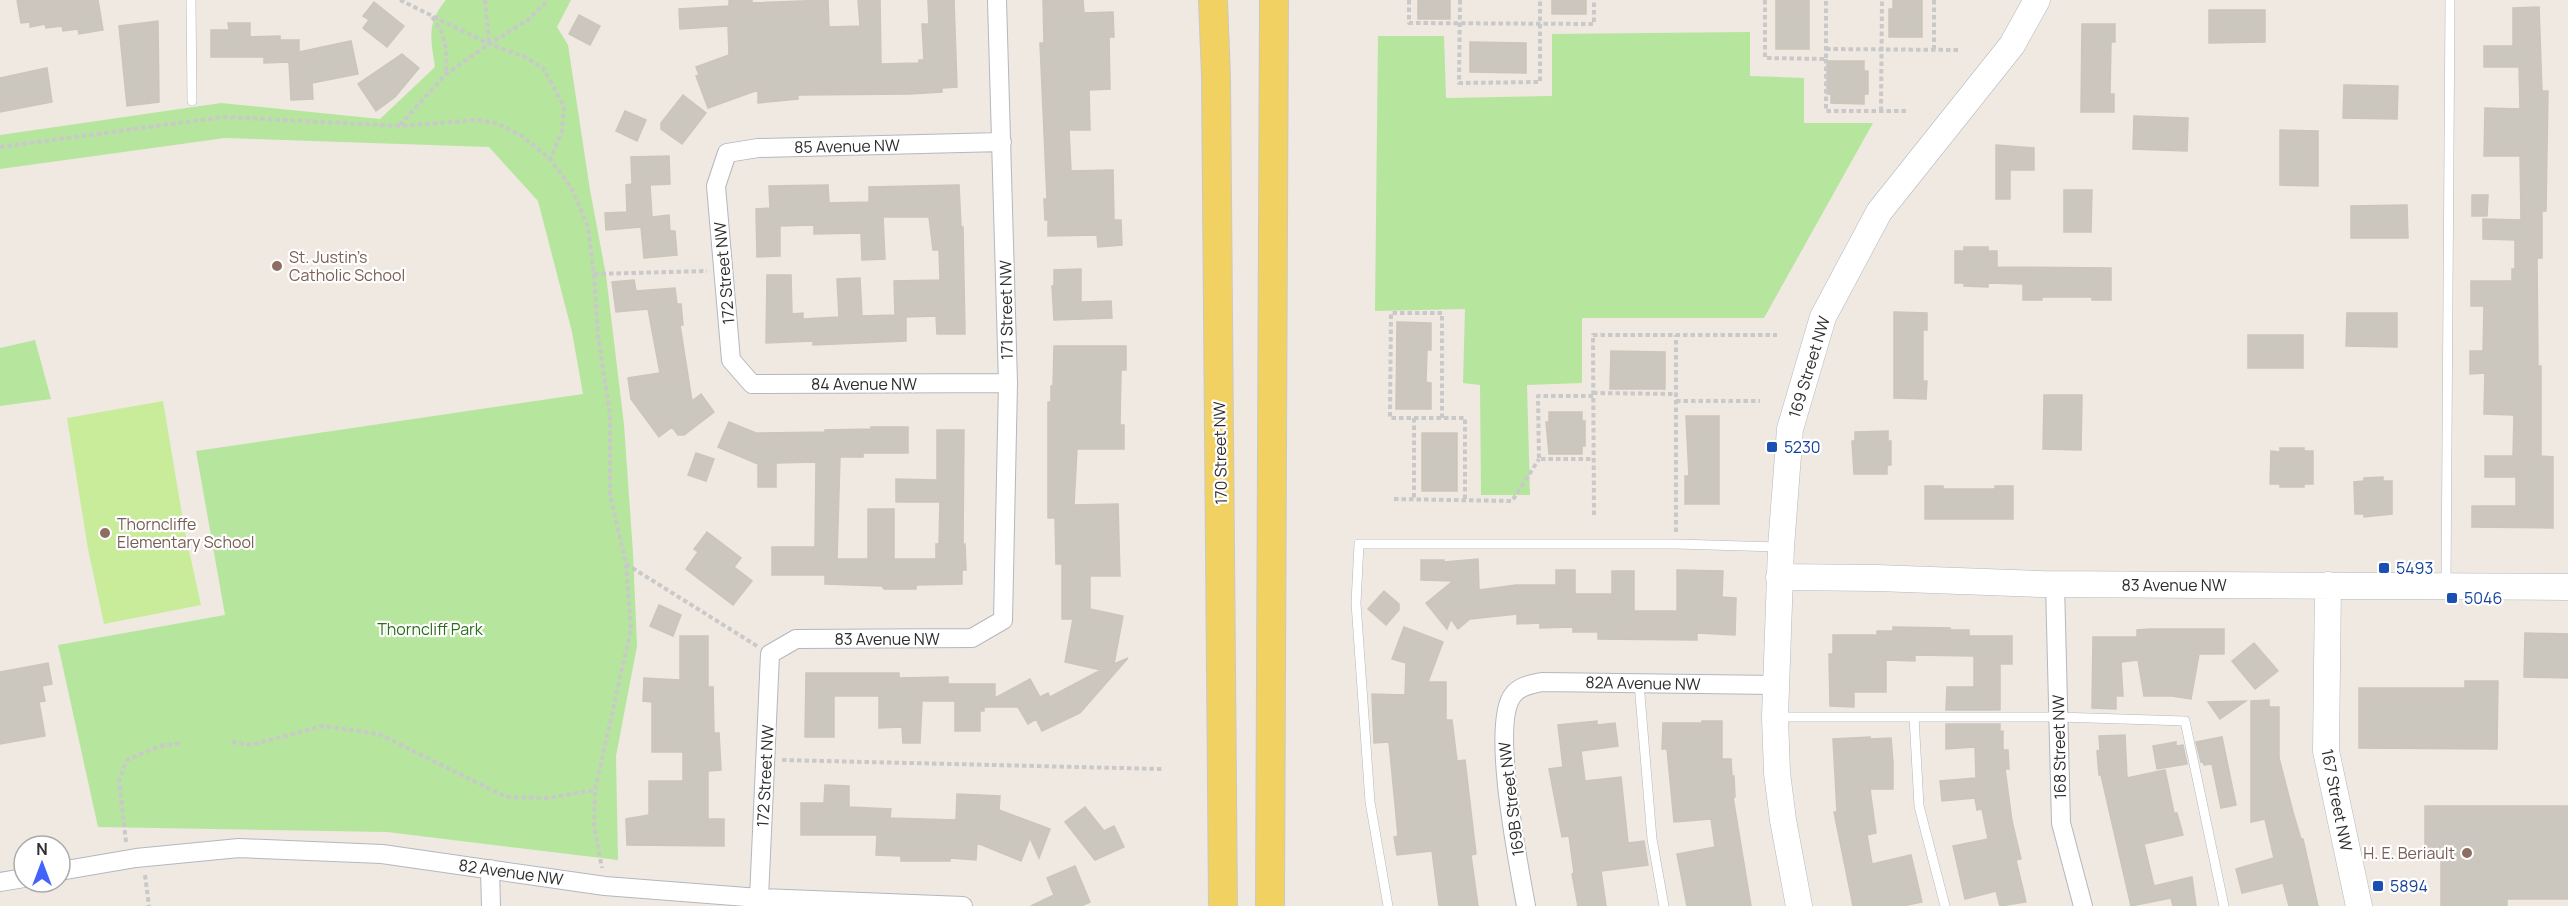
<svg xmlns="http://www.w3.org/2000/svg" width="2568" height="906" viewBox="0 0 2568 906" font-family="Manrope,sans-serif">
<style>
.green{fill:#b6e59e}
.pitch{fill:#c9ec9a}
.building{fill:#cbc7bf;stroke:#cbc5ba;stroke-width:1.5}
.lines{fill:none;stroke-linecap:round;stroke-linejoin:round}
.lane-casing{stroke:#b4b7c1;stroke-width:10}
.street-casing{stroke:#b4b7c1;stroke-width:20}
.secondary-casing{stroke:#b4b7c1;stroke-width:27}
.primary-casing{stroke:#c9c9c9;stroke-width:30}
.path{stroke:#c9c9c9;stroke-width:4;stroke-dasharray:4.5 3;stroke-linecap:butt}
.lane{stroke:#fff;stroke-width:9}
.street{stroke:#fff;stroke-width:18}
.secondary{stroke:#fff;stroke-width:26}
.primary{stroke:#f2d163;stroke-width:28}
.education-dot{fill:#8d6e63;stroke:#fff;stroke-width:2}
.transit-dot{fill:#1a4fb4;stroke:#fff;stroke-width:2}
.labels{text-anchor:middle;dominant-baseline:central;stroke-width:4.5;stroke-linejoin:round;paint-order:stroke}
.street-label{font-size:16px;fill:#2e2e2e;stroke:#fff}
.education-label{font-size:16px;fill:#785e54;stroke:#fff;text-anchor:start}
.transit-label{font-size:16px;fill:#164399;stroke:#fff;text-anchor:start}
.park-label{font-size:16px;fill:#2c6e1b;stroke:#fff}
</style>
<rect width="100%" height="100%" fill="#efe9e1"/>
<path class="green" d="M446,0H571L557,27L568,45L590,190L606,275L624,425L633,553L637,646L616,756L618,860L387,832L98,827L58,645L225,615L196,451L583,394L572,332L538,201L489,147L225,138L0,169V135L221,103L380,119L435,67C431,39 426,23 446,0Z
M1750,32V76L1804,78V123H1873L1764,318H1582V383L1527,385L1530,495H1481L1480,385L1463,383L1465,309L1375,311L1378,36H1444L1446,98L1552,96V34Z
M35,340L51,399L0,406V348Z"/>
<path class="pitch" d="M163,401L185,532L201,605L104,624L88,549L67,418Z"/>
<path class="building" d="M17,0H98L103,30L79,34L78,29L63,31L62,26L46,28L45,24L30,27V22L21,23Z
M729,0H752V3L828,0L829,27L860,26L858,0H880L881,64L919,63V60H924L922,24H929L928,0H954L957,87L942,88V92L909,94L798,95V99L758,103V90L708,108L696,76L699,75L696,67L729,55L728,26L680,29L679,9L729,6Z
M1043,0H1083L1084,13L1113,12L1114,37H1109L1110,89L1089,90L1090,130H1069L1071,171L1113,170L1114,220H1121L1122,245L1098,247L1097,235L1048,236V220H1045L1044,199H1047L1040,43H1044Z
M1418,0H1450V19H1418Z
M1552,0H1586V14H1552Z
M1776,0H1809V49H1776Z
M1893,0H1922V37H1889V9H1893Z
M374,2L404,26L387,47L363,28L369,20L363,16Z
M2539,7L2542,91H2548L2546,211H2542V258H2537L2538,366H2541V456L2553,457V528L2472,527V506H2516V477H2485V456H2513L2514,415L2484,414L2485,373L2470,374V351H2483L2484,306H2471V281H2512V269H2515V240L2483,239V219L2521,220L2520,156H2484L2485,108L2520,109L2519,67H2484V46H2513V8Z
M2209,10H2265V42L2209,43Z
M579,15L600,26L590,45L569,34Z
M158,21L159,102L127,106L119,26Z
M228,23H250V37L280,36V40H299V52L351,41L358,74L312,83L313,99L291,100L289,62L264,63V57H211V30H229Z
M2082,24H2115V42H2111L2110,94H2114V112H2081Z
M1470,42L1526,43V73L1470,72Z
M402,54L419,68L395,97L376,111L358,84Z
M1827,61H1864V71H1868V94H1864V104L1831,103V94H1827Z
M47,68L52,102L0,112V78Z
M2344,85L2398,86L2397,119L2343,118Z
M683,95L706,113L682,144L661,129V123Z
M625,111L646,120L637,141L616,131Z
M2134,116L2188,118L2187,151L2133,149Z
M2280,130L2318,131V186L2280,185Z
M1996,145L2034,148V170H2010V199H1996Z
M669,156L670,184L650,185L652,217L669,215L670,231H675L677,255L644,258L641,227L606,230L605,213L627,212L626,185L632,184L631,157Z
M828,185L829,203L869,202V187L959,185L961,227H963L965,334H937L936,316L906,317V341L813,345V341L766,343L767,275H791L792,314L803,313V319L839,317L837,279L860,278L862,316L895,315L894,281L940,280L939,250H933L929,217H883L885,259L862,260L861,233L814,234V225L780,226V256L757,257L756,209L770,208L769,186Z
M2064,190H2092L2091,232H2064Z
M2472,195H2488L2487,216H2472Z
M2407,205L2408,238H2351V206Z
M1964,247H1988V251H1997V267L2111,268V300H2092V297H2042V300H2023V284L1988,283V287L1964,286V283H1955V251H1964Z
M1081,269V302L1111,301L1112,318L1054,320L1052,286H1054V270Z
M634,280L636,291L675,288L677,304H681L683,325H680L692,401L701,394L714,412L684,435H678L672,427L659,437L631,399L628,378L660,373L648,309L616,312L612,282Z
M1894,312L1927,313V330H1923V381H1927L1926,399L1894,398Z
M2347,313H2397V347L2346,346Z
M1397,322L1431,323V350H1427L1426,382L1431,383V409H1396Z
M2248,335H2303V368H2248Z
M1054,346H1126V370H1121L1120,425H1124V449H1077L1074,505L1118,504L1120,576H1090V609L1123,616L1114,664L1128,658L1080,713L1042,731L1036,719L1028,724L1018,707H984V711H980V731H955V701H922L920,743H903L902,727L879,728V696H834V737H805L806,673H899V678L948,677V684H995V698L1030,679L1040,697L1048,693L1050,697L1101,670L1065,662L1073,619H1062V564H1056L1055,518H1048V402H1051V386H1053Z
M1611,351L1665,352V389H1610Z
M2044,395H2082L2081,450L2043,449Z
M1549,412H1582V421H1585V446H1582V454H1549L1546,422H1549Z
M1686,416H1719V504H1685V476H1689Z
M729,422L756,433L825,432V430L871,429V427H908V453H863V457H840L837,559H868V509H894V559H936V544H939L940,502H896V479L937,480V430H964L963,544H965L966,570H962V584L916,585V589H884L882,586L825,584V575H772V547H815L816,462L776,463V487H758V464L718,447Z
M1888,431V441H1891V465H1887V474H1854L1852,441H1855V432Z
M1422,433H1457V491H1422Z
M2280,448H2304V451H2313V484H2304V487H2280V484H2270L2271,451L2280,452Z
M696,453L714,459L706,481L688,475Z
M2383,477V481H2392V514L2364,517V514H2355L2354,482L2364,481V478Z
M1925,486H1943V489H1995V486H2013V519H1925Z
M707,532L741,558L734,567L752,581L733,605L686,569L698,552L694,549Z
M1478,559L1479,590L1516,585H1556V570H1575V594H1612V571H1634V611H1677V570L1723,571L1722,597L1736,598L1735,635L1697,633V640L1598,639V632H1573V627L1540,628V623L1517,624V614L1470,619L1458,629L1451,619L1447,629L1426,603L1453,581L1421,580V560H1444V562Z
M1384,591L1399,604V610L1386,625L1368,609Z
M659,605L681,615L673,636L650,626Z
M1404,627L1443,642L1428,682H1446V720H1452L1457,761L1465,760L1476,854L1471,855L1478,906H1439L1432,851L1397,855L1394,837L1398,836L1389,742L1374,743L1372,694L1405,695L1406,663L1392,659Z
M1893,627L1950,628V630H1969V636H2012V664H2000V710H1946L1947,687H1974V656L1915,655V661L1886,660V692H1854V707L1830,706L1829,654H1833V635H1877V631H1893Z
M2150,629H2224V654H2199L2191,699L2172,696H2144L2138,660L2121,662L2123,696H2116V709L2092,708L2093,637H2137V630Z
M2525,633L2568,634V678L2524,677Z
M680,636H708V687H713L714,733H719L721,770L708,771V819H724V846L627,845L626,819L649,815V781H683V752H652V702L643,701L644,678L680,680Z
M2254,643L2278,671L2255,689L2232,661Z
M48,663L52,684L42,686L45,701L39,702L45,736L0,744V672Z
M2465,681H2498L2497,749L2359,748V688H2465Z
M2269,700V707H2279V758L2293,812L2301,839H2303L2318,906H2289L2283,883L2242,893L2236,869L2274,858L2265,819L2251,822V701Z
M2246,701L2220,719L2208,702Z
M1597,721V725L1615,723L1618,746L1581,751L1585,781L1621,777L1628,843L1644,841L1648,865L1601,871L1606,906H1578L1572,874L1574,873L1569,836L1562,837L1549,769L1563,767L1558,725Z
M1702,721H1722V759H1731L1732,776H1734L1735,797H1733L1751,906H1687L1677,854L1715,847L1711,819L1674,822L1667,749H1662L1663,723H1702Z
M1946,724H2000V732L2003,731V750H2008L2009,769H2005L2012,821L2021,859L2016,860L2026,902L2000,906L1996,891L1965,899L1953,846L1988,839L1982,809L1977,810L1975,798L1942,801L1940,781L1976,778L1975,747L1946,749Z
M2125,735L2127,778L2165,770L2174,813H2177L2183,835L2144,844L2154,886L2192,877L2196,906H2173L2171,898L2131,906L2101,775H2099L2097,751L2100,750L2099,736Z
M1870,737V739L1891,738L1893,763V789H1870L1876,833L1867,835L1872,864L1911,855L1922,902L1903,906H1853L1834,812H1837L1833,739Z
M2222,737L2236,805L2221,808L2212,764L2204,765L2203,761L2201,762L2196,742Z
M2176,742V746L2183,745L2187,764L2157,769L2153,746Z
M825,785L849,786V807L891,809L890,818L956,820L957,794L1000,796L999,810L1050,829L1039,858L1030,838L1021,861L977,843L976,860L950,858V861H901V856L876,855L877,835H801V803H824Z
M2425,806H2568V899H2507V906H2441V853H2425Z
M1085,807L1104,831L1114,826L1124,847L1095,860L1065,822Z
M1075,866L1090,902L1081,906H1031L1054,895L1047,878Z"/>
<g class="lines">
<defs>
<path id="lane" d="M191,0L192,101
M2446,586L2450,0
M1639,683L1652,839L1664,906
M1778,717H2058L2185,721L2224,906
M1914,717L1919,806L1945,906
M1388,906L1370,802L1356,603L1359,544H1676L1778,547"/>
<path id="street" d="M1002,142L758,148L727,153L716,186L731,360L752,384L1008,383
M2055,584L2061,823L2083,906
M490,869L491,906
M60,871L136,858L239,848L382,854L605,886L759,898L963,906
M0,882L24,878
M759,898L770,654L796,639L972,638L1003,620L1008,383L997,0
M1526,906C1519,867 1490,723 1513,695C1519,686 1532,684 1542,682L1776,685"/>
<path id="secondary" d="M1779,577L1877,578L2042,584L2568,587
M2328,585L2326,751L2359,906
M1799,906L1783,820L1777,773L1775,717L1781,547L1790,429L1823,317L1879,212L2012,45L2037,0"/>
<path id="primary" d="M1213,0L1216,77L1223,906
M1270,906L1274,0"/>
</defs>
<use href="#lane" class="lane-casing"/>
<use href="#street" class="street-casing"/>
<use href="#secondary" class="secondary-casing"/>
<use href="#primary" class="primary-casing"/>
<path class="path" d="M400,0L489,44L525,57L543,68L564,106L562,131L550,159
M485,0L489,43
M1409,0V23L1594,24V0
M1460,0L1459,83L1540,82V0
M1765,0V58L1826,59V0
M1934,0V50
M432,17C445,34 449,53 445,74
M1826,49L1961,50
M1826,59V111H1906
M1881,111L1882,0
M400,125L445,75L489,44L528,20L548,0
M0,147L224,117L400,126L478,120L498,124L522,136L550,159L571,187L588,227L594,274L598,336L610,414V495L626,564L631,629L595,790L594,826L602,868
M594,274L707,271
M1593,393L1676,394
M1593,396H1538L1539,459H1593
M1676,401H1760
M1414,418V500
M1442,418V313H1391L1390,418C1415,418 1440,418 1465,418V501
M1394,499L1512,501L1539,459
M1594,515L1593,335H1777
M1676,532V335
M626,564L757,646
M232,742L251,745L323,726L379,734L506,797L547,798L595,790
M782,760L1162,769
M126,842L119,780L127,760L159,746L182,743
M145,875L149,906"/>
<use href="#lane" class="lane"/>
<use href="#street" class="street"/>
<use href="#secondary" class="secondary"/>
<use href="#primary" class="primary"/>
</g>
<g class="education-dot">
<circle cx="277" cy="266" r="6"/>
<circle cx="105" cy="533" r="6"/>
<circle cx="2467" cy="853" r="6"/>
</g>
<g class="transit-dot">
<rect x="1766" y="441" width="12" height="12" rx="3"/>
<rect x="2378" y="562" width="12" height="12" rx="3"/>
<rect x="2446" y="592" width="12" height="12" rx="3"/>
<rect x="2372" y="880" width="12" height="12" rx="3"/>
</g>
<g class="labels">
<g class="street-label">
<text transform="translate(847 146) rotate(-1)">85 Avenue NW</text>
<text transform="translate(724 273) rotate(-95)">172 Street NW</text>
<text transform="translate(1006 310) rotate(-91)">171 Street NW</text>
<text transform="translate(1809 367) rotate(-73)">169 Street NW</text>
<text x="864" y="384">84 Avenue NW</text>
<text transform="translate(1220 453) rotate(-91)">170 Street NW</text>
<text x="2174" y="585">83 Avenue NW</text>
<text x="887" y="639">83 Avenue NW</text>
<text transform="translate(1643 683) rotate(1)">82A Avenue NW</text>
<text transform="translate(2059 747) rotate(-91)">168 Street NW</text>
<text transform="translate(765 776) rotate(-87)">172 Street NW</text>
<text transform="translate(1511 799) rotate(-97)">169B Street NW</text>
<text transform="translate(2337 800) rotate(79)">167 Street NW</text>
<text transform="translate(511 872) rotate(8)">82 Avenue NW</text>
</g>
<g class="education-label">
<text x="289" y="257">St. Justin’s<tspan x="289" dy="18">Catholic School</tspan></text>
<text x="117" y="524">Thorncliffe<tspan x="117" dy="18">Elementary School</tspan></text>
<text x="2455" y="853" text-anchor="end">H. E. Beriault</text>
</g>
<g class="transit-label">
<text x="1784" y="447">5230</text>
<text x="2396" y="568">5493</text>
<text x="2464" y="598">5046</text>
<text x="2390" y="886">5894</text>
</g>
<g class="park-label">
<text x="430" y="629">Thorncliff Park</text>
</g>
</g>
<g transform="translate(42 864)"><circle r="28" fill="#ffffff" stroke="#ababab" stroke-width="1.5"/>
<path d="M0-4.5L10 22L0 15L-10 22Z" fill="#4264fb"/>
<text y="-9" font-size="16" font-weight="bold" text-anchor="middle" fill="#2e2e2e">N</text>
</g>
</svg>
